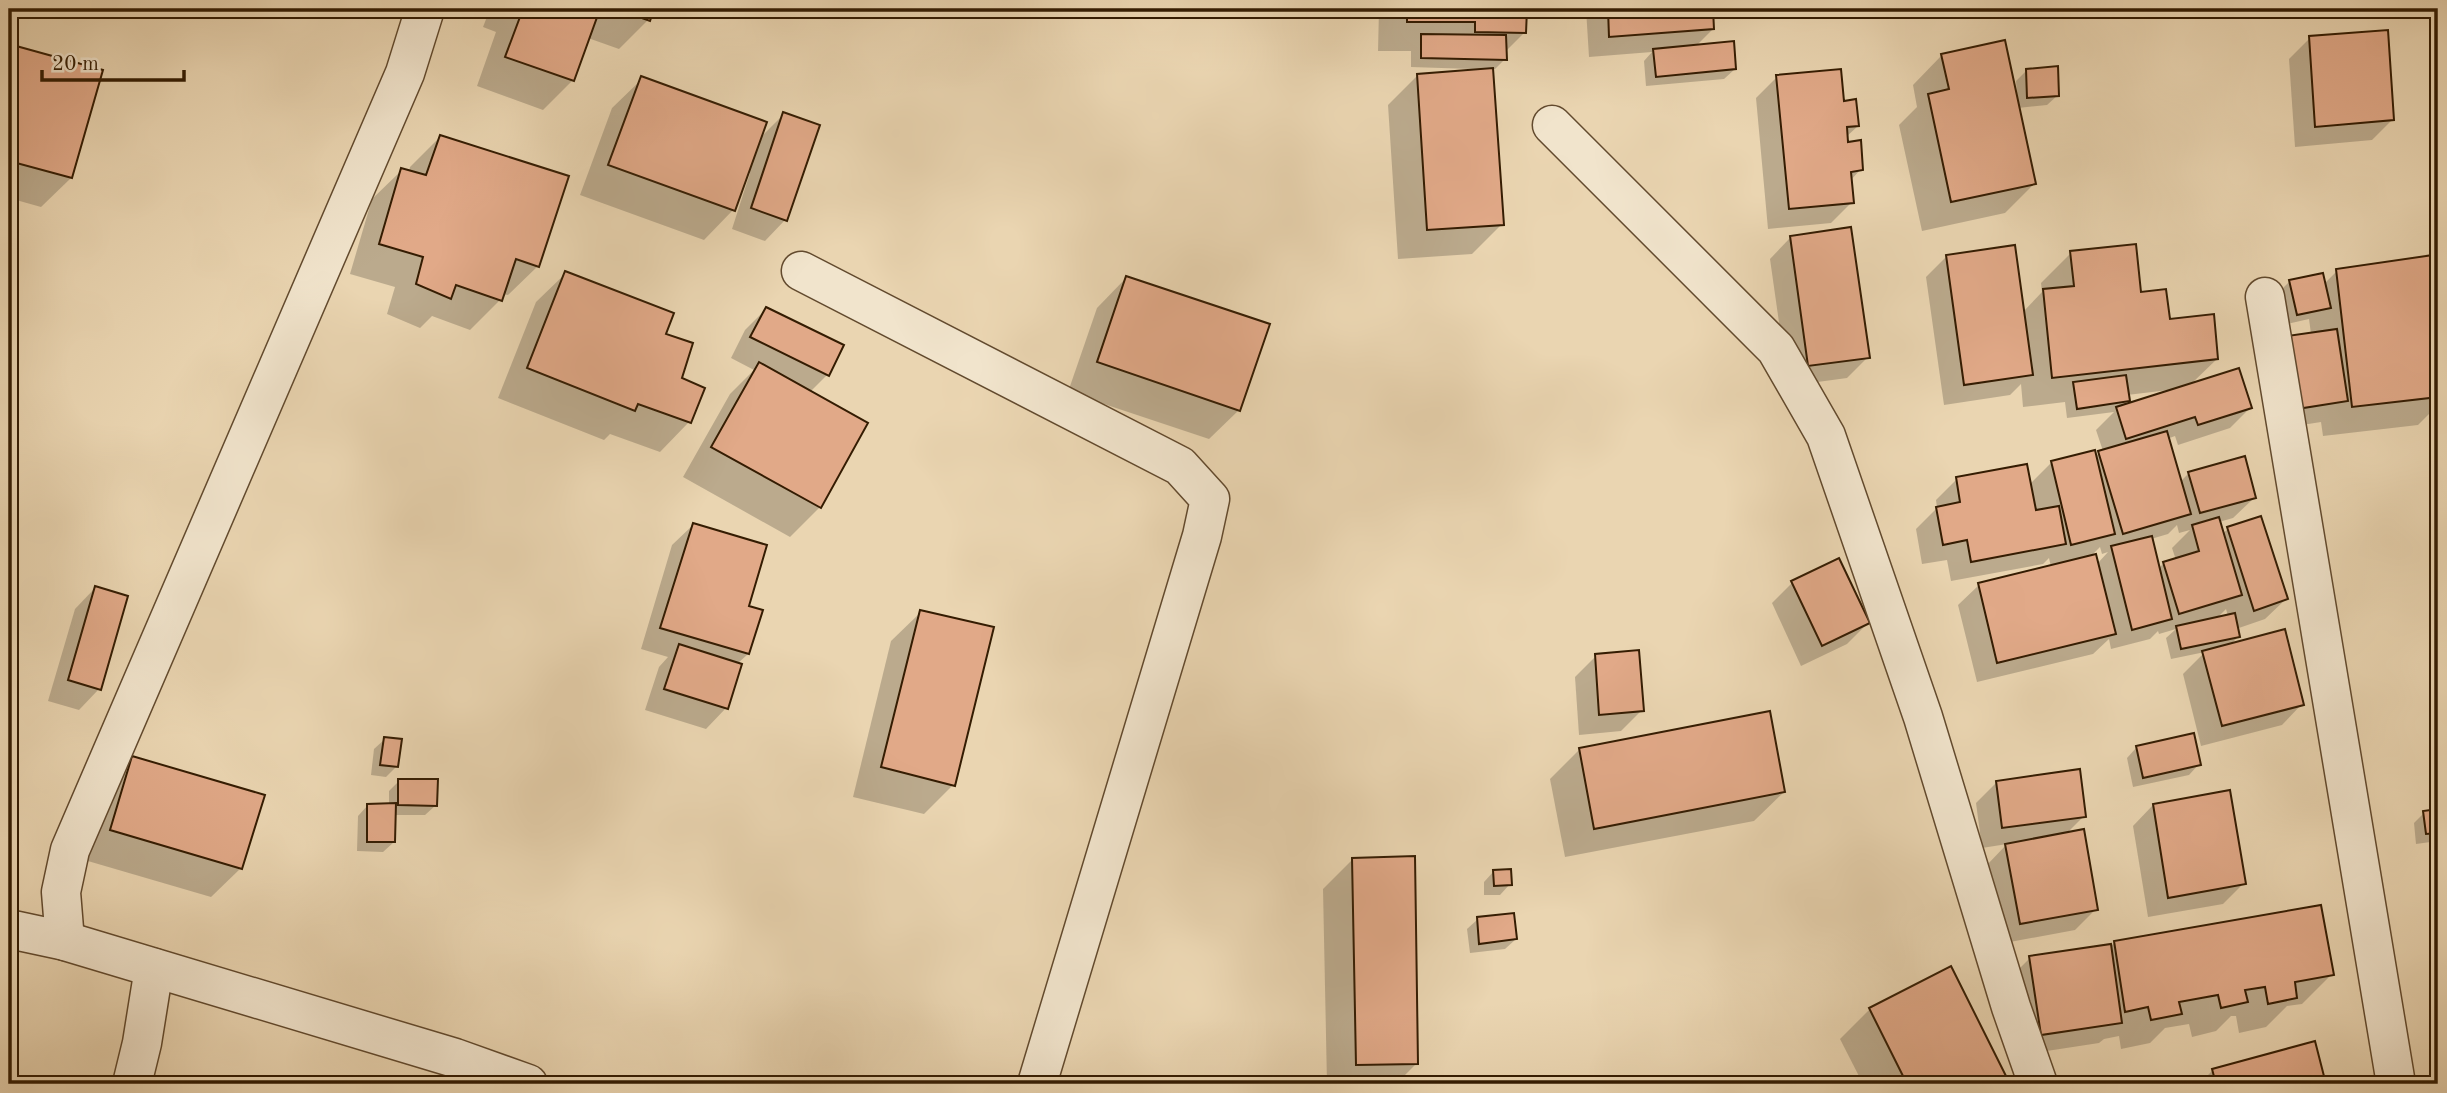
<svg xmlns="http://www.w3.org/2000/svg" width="2447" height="1093" viewBox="0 0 2447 1093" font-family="'Old Standard TT',serif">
<rect width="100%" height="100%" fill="#ead5b1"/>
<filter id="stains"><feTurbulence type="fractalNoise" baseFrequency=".00286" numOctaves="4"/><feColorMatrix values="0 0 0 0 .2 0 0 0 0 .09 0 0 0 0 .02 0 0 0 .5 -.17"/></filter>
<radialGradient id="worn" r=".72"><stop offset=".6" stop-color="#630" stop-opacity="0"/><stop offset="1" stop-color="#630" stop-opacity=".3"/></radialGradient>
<g fill="#0003" fill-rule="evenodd">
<path d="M490,9H653L648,20L619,49L588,38L573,80L543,110L477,86L496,32L483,27Z"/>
<path d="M1379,9H1525V32L1505,52V59L1495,69H1491L1502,224L1472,254L1398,259L1388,105L1417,76L1471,71V69L1411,67V51H1378Z"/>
<path d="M1586,9H1711L1713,29L1695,47L1735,69L1724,79L1646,86L1644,61L1652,52L1589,57Z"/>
<path d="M2310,38L2393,119L2372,140L2295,147L2289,59Z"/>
<path d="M9,46L100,71L71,178L41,207L9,198Z"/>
<path d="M1942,55L2015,94H2017L2016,81L2027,70L2058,95L2047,105L2018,108L2034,184L2005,213L1922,231L1899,125L1917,107L1913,85Z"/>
<path d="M1777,77L1842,103L1858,126L1846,137L1847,144L1861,169L1850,181L1852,202L1831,223L1768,229L1756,98Z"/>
<path d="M642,79L759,139L784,114L785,220L765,241L732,229L750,173L747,172L733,210L704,240L580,195L612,108Z"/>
<path d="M440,137L538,266L508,295L502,294L500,300L470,330L432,316L420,328L387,314L395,287L350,274L372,199L402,170L409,172L410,167Z"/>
<path d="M1790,238L1868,357L1847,378L1788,386L1770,259Z"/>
<path d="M2071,253L2140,294L2168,321L2217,359L2190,385L2250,408L2230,428L2178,445L2175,436L2167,439L2180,482L2189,473L2254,498L2233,518L2219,522L2222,534L2228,529L2286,599L2265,619L2236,629L2238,637L2229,646L2302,704L2282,725L2201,746L2183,674L2205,652L2171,659L2166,638L2176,629L2159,634L2158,631L2150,639L2111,649L2109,639L2093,654L1977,682L1958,605L1979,585L2051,567L2049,558L2043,564L1951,581L1947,560L1922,564L1916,529L1937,508L1936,500L1957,479L2029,485L2052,462L2095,456L2103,451L2096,430L2114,412L2067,418L2065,402L2023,407L2021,384L2010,395L1944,405L1926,277L1946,257L2023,312L2042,292L2041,283ZM2169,390L2122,407L2128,401L2127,395ZM2177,525L2179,533L2190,530L2172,548L2176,560L2164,563L2158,569L2151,539L2168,534ZM2100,547L2102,554L2108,552L2097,564L2089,558ZM2226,609L2228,616L2216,619Z"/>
<path d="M2432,257L2438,312V405L2418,425L2323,436L2321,422L2277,429L2311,334L2309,319L2287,324L2279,292L2289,282L2324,284L2337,271Z"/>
<path d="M566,273L664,335L689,422L660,452L610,434L604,440L498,398L536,302Z"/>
<path d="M1126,278L1239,410L1209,439L1068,392L1097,308Z"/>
<path d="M766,309L828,374L810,392L820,507L790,537L683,477L730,394L754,370L731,358L745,330Z"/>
<path d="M693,525L747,607L748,654L737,664L726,708L706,729L645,710L659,667L668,657L641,649L672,545Z"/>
<path d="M1792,583L1868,623L1847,644L1801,666L1772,603Z"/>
<path d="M95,588L99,689L79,710L48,701L75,609Z"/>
<path d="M921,612L953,785L924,814L853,797L891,641Z"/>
<path d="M1596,656L1642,710L1621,731L1579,735L1575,677Z"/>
<path d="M385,739L396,767L386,777L371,775L374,749Z"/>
<path d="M2137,747L2199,764L2189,775L2133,787L2127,758Z"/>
<path d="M1580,749L1784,792L1754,821L1565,857L1550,779Z"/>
<path d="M133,758L241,868L211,897L81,859L103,788Z"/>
<path d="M399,781L436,805L425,815H394V842L383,852L357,851L358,816L368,805H389V791Z"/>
<path d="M1997,782L2084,816L2066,834L2096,909L2075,930L1999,944L1986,866L2007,844L1982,848L1976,803Z"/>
<path d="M2153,805L2244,883L2223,904L2148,917L2133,826Z"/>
<path d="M2438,811V841L2416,844L2414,823L2424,813Z"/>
<path d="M1353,859L1417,1063L1396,1084H1327L1323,889Z"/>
<path d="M1494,871L1510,884L1500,895H1484V882Z"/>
<path d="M1478,919L1516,939L1505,949L1470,953L1467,929Z"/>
<path d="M2114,943L2332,974L2302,1004L2287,1006L2266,1027L2239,1033L2236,1016H2231L2216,1031L2192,1037L2189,1024L2165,1028L2150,1043L2121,1049L2119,1036L2104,1039L2099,1043L2020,1055L2009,979L2030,958L2109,948Z"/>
<path d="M1950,968L2008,1084H1863L1840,1039L1870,1009Z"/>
<path d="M2314,1043L2325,1084H2199L2213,1070Z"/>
</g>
<g fill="#e1a988" stroke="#341c02" stroke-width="2">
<path d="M523,9H600L574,81L505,57Z"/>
<path d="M617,9H654L650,21Z"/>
<path d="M1407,9H1527L1526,33L1475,32V22H1407Z"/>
<path d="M1608,9H1713L1714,29L1609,37Z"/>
<path d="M2388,30L2394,120L2315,127L2309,36Z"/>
<path d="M1421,34L1506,35L1507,60L1421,58Z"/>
<path d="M2005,40L2036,184L1951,202L1928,94L1949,89L1941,54Z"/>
<path d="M1734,41L1736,69L1656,77L1653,49Z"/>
<path d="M9,44L103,70L72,178L9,161Z"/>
<path d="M2058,66L2059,96L2027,98L2026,69Z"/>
<path d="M1493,68L1504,225L1427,230L1417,74Z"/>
<path d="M1841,69L1844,101L1856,99L1859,126L1847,127L1848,142L1861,140L1863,170L1851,172L1854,203L1789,209L1776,75Z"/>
<path d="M641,76L767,122L735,211L608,165Z"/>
<path d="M783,112L820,125L787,221L751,208Z"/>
<path d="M440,135L569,176L539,267L516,259L502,301L456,285L451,299L416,284L423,257L379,244L401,168L426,175Z"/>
<path d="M1851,227L1870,358L1808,366L1790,236Z"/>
<path d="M2136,244L2141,292L2166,289L2170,319L2214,314L2218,359L2052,378L2043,289L2074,286L2070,251Z"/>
<path d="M2015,245L2033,375L1964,385L1946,255Z"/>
<path d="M2433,255L2438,297V397L2352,407L2336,269Z"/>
<path d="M565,271L674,313L666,334L693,343L682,378L705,388L691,423L638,404L635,411L527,368Z"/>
<path d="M2323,273L2331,308L2297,315L2289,280Z"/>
<path d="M1126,276L1270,324L1240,411L1097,362Z"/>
<path d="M766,307L844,345L829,376L750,337Z"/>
<path d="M2337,329L2348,401L2297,409L2287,336Z"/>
<path d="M759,362L868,423L821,508L711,447Z"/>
<path d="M2239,368L2252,408L2198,425L2195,417L2126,439L2116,407Z"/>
<path d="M2126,375L2130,401L2077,409L2073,382Z"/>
<path d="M2167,431L2191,514L2123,534L2098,451Z"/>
<path d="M2095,450L2115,534L2071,545L2051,461Z"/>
<path d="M2245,456L2256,498L2200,513L2188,472Z"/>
<path d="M2027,464L2036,510L2059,506L2066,544L1971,562L1967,540L1943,545L1936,507L1960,502L1956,477Z"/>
<path d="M2261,516L2288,599L2254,611L2227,527Z"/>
<path d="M2219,517L2242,595L2179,614L2163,562L2199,551L2192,525Z"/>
<path d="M693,523L767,545L749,606L763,610L749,654L660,628Z"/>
<path d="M2152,536L2172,619L2132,630L2111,546Z"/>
<path d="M2096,554L2116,634L1997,663L1978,583Z"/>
<path d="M1839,558L1870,623L1822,646L1791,581Z"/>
<path d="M95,586L128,596L101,690L68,680Z"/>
<path d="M920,610L994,627L955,786L881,767Z"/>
<path d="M2235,613L2240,637L2181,649L2176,626Z"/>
<path d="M2285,629L2304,705L2222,726L2202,651Z"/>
<path d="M679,644L742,664L728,709L664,689Z"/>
<path d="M1639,650L1644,711L1599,715L1595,654Z"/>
<path d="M1770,711L1785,792L1594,829L1579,748Z"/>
<path d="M2194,733L2201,765L2143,778L2136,746Z"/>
<path d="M384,737L402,739L398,767L380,765Z"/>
<path d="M132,756L265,795L242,869L110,830Z"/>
<path d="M2080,769L2086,817L2002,828L1996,781Z"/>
<path d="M398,779H438L437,806L398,805Z"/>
<path d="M2230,790L2246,884L2168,898L2153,804Z"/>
<path d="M396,803L395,842H367V804Z"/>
<path d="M2438,809V833L2426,834L2423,811Z"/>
<path d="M2084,829L2098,910L2020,924L2005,844Z"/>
<path d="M1415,856L1418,1064L1356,1065L1352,858Z"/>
<path d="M1511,869L1512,885L1494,886L1493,870Z"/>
<path d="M2321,905L2334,975L2295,982L2297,998L2268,1004L2265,987L2245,990L2248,1002L2221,1008L2218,995L2179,1002L2182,1014L2151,1020L2148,1007L2125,1012L2114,941Z"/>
<path d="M1514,913L1517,939L1479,944L1477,917Z"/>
<path d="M2111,944L2122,1023L2041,1035L2029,956Z"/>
<path d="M1951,966L2010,1084H1963L1961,1080L1953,1084H1907L1869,1008Z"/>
<path d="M2315,1041L2326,1084H2216L2212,1069Z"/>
</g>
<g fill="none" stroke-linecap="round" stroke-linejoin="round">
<defs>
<g id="minor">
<path d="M1552,125L1776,349L1826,436L1923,717L2011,1007L2038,1084"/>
<path d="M801,271L1180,466L1210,499L1202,536L1037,1084"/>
<path d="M2265,297L2396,1084"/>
<path d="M9,929L65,941L455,1058L528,1084"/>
<path d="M65,941L61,892L70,850L405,73L425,9"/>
<path d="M132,1084L142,1043L154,968"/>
</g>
</defs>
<use href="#minor" stroke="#624a2e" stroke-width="41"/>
<use href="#minor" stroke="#f1e4cc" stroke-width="38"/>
</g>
<rect width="2447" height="1093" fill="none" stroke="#ead5b1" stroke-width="35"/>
<rect x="10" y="10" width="2426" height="1072" fill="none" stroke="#341c02" stroke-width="3.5"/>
<rect x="18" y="18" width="2412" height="1058" fill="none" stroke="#341c02" stroke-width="2"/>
<path d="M42 70v10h142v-10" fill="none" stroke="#341c02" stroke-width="3.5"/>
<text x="52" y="70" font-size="21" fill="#341c02" stroke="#f1e4cc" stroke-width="5" paint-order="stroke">20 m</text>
<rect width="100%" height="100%" filter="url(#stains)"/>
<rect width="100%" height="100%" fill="url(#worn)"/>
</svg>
